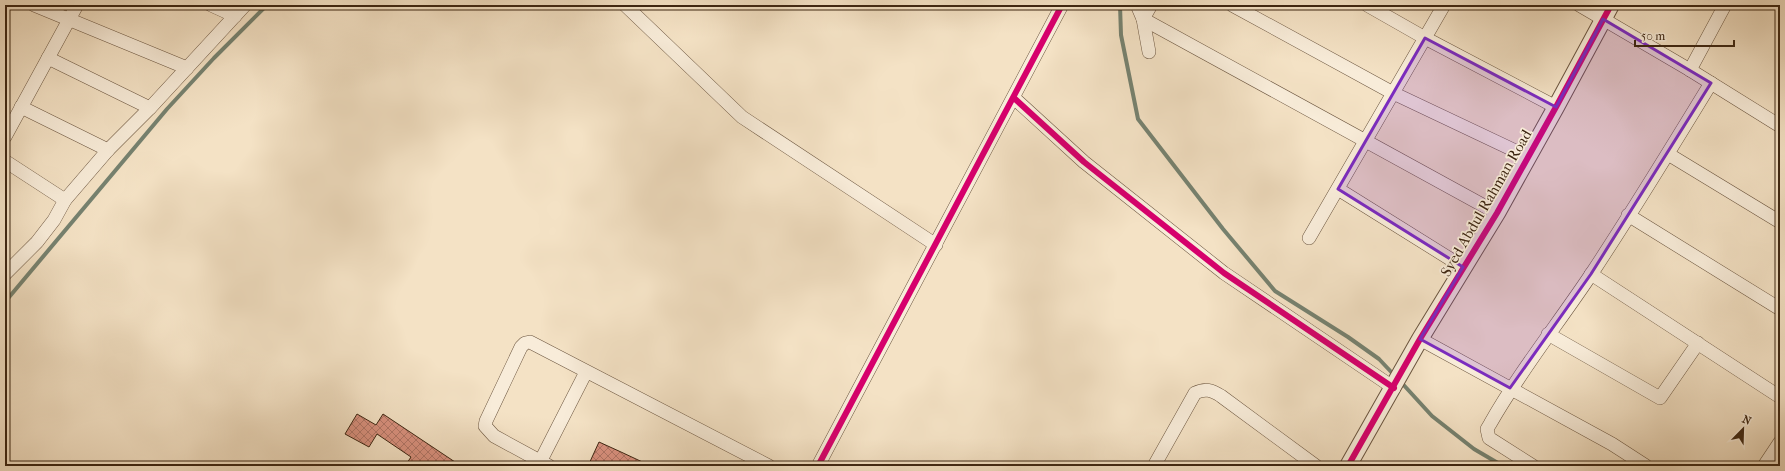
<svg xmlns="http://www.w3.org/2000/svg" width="1785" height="471" viewBox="0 0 1785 471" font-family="'IM FELL French Canon',serif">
<defs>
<pattern id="building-cross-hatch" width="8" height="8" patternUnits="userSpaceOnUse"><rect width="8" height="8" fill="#d9917f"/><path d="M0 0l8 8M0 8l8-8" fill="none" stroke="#b17667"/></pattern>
</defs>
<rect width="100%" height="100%" fill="#f4e2c5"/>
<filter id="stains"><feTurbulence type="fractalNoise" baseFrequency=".005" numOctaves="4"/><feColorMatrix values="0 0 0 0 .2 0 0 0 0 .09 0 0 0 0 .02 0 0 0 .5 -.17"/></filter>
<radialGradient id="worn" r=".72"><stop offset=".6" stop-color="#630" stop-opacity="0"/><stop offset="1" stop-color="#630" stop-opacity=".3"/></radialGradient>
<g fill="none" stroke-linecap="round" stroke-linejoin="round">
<g stroke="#768270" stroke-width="4">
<path d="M1120,5L1121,35L1138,119L1223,229L1275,291L1348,337L1379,359L1395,376"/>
<path d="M5,302L167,109L214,58L267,5"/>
<path d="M1400,381L1432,416L1474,449L1503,466"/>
</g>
</g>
<g fill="url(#building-cross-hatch)" stroke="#3d2612">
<path d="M357,414L376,425L383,414L461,466H405L411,457L377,434L369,447L345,434Z"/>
<path d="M599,442L621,452L651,466H588Z"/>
</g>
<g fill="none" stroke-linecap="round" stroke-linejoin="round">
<defs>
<g id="minor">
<path d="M34,5L187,68"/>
<path d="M211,5L235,16"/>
<path d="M625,5L742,117L936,245"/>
<path d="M1137,5L1143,19L1149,52"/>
<path d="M1151,5L1143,19L1497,213"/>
<path d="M1232,5L1393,93L1528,157"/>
<path d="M1367,5L1425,38L1556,107"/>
<path d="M1579,5L1690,70L1780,126"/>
<path d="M48,58L150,108"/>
<path d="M1690,70L1725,5"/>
<path d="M1014,98L1084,162L1224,273L1394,388"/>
<path d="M21,107L108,150"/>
<path d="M5,137L77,5"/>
<path d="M1668,154L1780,222"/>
<path d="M5,161L65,200"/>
<path d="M1338,189L1463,267"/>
<path d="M1628,215L1780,309"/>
<path d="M1309,238L1444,5"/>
<path d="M5,274L37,242L54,220L65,200L108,150L150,108L245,5"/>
<path d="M1591,274L1780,397"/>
<path d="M1548,334L1660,398L1698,343"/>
<path d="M1420,339L1612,444L1646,466"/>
<path d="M538,466L586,372"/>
<path d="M549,466L494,436L485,426L486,421L521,347L525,343L530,342L769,466"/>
<path d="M818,466L1062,5"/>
<path d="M1154,466L1195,393C1205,388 1212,390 1221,396L1316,466"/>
<path d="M1533,466L1489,438L1487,429L1490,424C1520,371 1558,324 1592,273C1633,211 1672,147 1711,83"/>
<path d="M1764,466L1780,442"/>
</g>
<path id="tertiary" d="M1348,466L1420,339L1497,213L1556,107L1611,5"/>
</defs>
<use href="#minor" stroke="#6b553f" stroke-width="14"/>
<use href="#tertiary" stroke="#6b553f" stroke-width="18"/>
<use href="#minor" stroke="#f8ecd9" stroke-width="13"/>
<use href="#tertiary" stroke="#f8ecd9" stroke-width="16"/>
<defs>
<g id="cycleway">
<path d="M1014,98L1084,162L1224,273L1394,388"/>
<path d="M818,466L1062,5"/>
<path d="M1348,466L1420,339L1497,213L1556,107L1611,5"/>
</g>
</defs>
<use href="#cycleway" stroke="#f8ecd9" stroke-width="8"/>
<use href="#cycleway" stroke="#d6006c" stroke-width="6"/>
</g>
<path fill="#7b2cbf" fill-opacity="0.2" stroke="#7b2cbf" stroke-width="3" stroke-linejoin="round" d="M1603,19L1711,83L1591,274L1510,388L1420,339L1463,267L1338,189L1425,38L1556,107Z"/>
<g text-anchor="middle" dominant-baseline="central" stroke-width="3.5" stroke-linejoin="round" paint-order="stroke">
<g font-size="15" fill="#3d2612" stroke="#f8ecd9">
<text transform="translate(1486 203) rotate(-60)">Syed Abdul Rahman Road</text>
</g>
</g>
<rect width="1785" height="471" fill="none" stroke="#f4e2c5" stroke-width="20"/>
<rect x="6" y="6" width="1773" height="459" fill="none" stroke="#3d2612" stroke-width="2"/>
<rect x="10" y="10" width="1765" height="451" fill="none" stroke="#3d2612"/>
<g transform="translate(1743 429) rotate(23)" stroke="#f8ecd9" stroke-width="3" paint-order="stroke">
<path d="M0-3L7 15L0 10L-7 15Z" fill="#3d2612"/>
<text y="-6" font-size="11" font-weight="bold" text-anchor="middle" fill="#3d2612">N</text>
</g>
<path d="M1635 40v6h99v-6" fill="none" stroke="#3d2612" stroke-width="2"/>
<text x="1641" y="40" font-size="12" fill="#3d2612" stroke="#f8ecd9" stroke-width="3" paint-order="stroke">50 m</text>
<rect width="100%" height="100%" filter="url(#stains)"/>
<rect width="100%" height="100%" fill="url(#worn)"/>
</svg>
